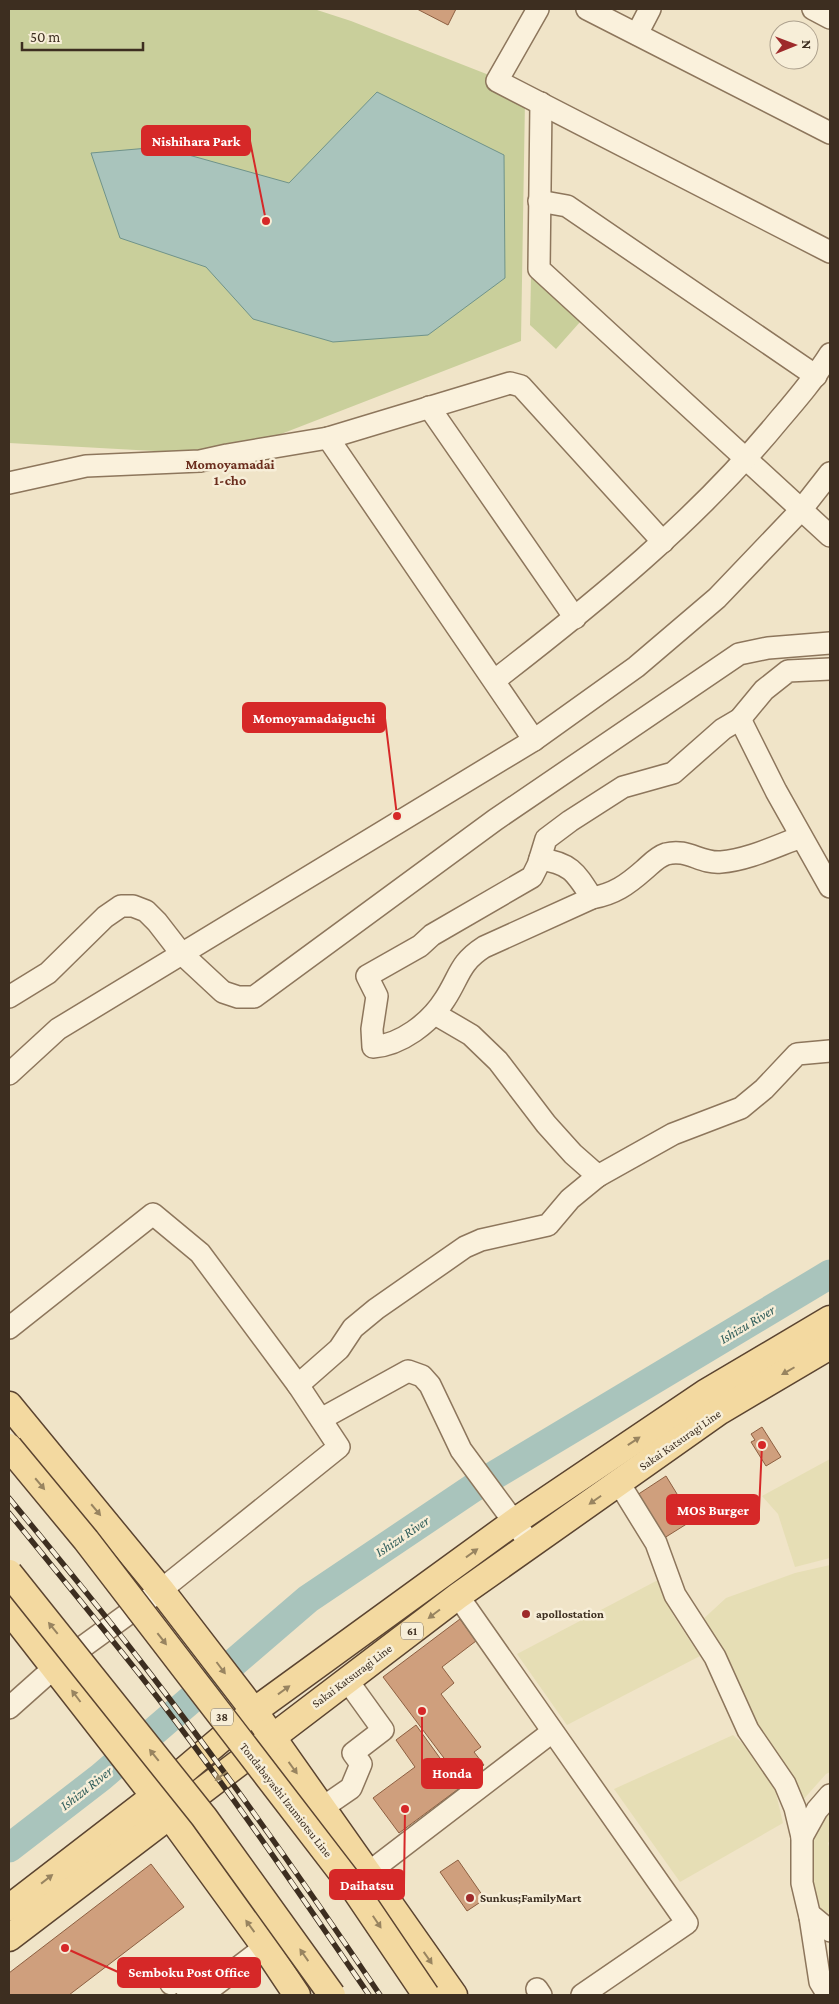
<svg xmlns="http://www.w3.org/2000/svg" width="839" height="2004" viewBox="0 0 839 2004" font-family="'Crimson Pro',serif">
<rect width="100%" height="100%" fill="#f0e4c8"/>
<g fill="#e6deb5">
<path d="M830,1459V1558L795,1567L778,1514L762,1496Z"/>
<path d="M830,1565V1772L826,1774L802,1801L751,1719L700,1622L726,1598L795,1573Z"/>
<path d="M658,1580L673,1615L700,1656L567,1725L517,1654Z"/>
<path d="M733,1735L758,1757L775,1789L783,1823L680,1882L614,1789Z"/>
<path d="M830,1807V1841L828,1843L830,1850V1914L821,1909L812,1886L811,1836Z"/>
</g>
<g fill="#c9cf9b">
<path d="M9,9H314L351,21L489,75L486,83L525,100L521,341L227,455L9,443Z"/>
<path d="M531,277L580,322L556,349L530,325Z"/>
</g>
<path fill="#a9c4bc" stroke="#6f938a" d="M377,92L504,155L505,278L428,335L333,342L253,319L206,267L120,238L91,153L160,147L289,183Z"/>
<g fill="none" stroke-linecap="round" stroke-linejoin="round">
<path stroke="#a9c4bc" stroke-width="29" d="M9,1848L101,1777L308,1599L473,1488L830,1274"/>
</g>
<g fill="#cf9f7d" stroke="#8d5f41">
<path d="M417,9H456L448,25Z"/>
<path d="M762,1427L781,1457L766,1466L751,1442L755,1440L751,1434Z"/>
<path d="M666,1476L693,1520L661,1540L634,1497Z"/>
<path d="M460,1619L476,1641L442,1667L454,1683L441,1694L481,1747L474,1752L484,1765L462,1782L383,1677Z"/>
<path d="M416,1725L461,1787L399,1833L373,1798L415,1767L396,1740Z"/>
<path d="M458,1860L485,1899L467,1911L440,1872Z"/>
<path d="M151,1864L184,1907L69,1995H9V1973Z"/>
</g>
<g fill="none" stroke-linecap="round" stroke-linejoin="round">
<defs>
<g id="minor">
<path d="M538,9L497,81L830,252"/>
<path d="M587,9L830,133"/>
<path d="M813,9L830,18"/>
<path d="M637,34L650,9"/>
<path d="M541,103L539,269L830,536"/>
<path d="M539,201L567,206L816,376"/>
<path d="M429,407L575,618"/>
<path d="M328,438L534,740"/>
<path d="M9,483L86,466L200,461L227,455L328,438L510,383L521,386L663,542"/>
<path d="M495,680C596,602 697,520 779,420C797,399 815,378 830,354"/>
<path d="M740,719L776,791L830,887"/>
<path d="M801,837C776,846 748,860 721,862C700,864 688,848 666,854C657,857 651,864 644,870C627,885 614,894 592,898L484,947C459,963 460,976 445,999C430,1023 401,1045 373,1047L372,1029L377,996L367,976L420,946L432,935L532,877L538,865L546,839L570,821L623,787L673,773L723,729L740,719L764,690L788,671L830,669"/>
<path d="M540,859C571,863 576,873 592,898"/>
<path d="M9,997L48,973L105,917L121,906H133L146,911L157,922L181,953L223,992L238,997H254L495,820L739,654L768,648L830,643"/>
<path d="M435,1014L471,1035L498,1061L546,1124L573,1154L598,1176"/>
<path d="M9,1074L58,1029L534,740L636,667L717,598L801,510L830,473"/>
<path d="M9,1328L153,1214L200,1253L298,1385L339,1447L161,1590L55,1667L9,1708"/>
<path d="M298,1385L339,1349L353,1328L376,1309L465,1247L481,1240L548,1225L570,1199L598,1176L673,1134L741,1108L764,1089L797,1054L830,1051"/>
<path d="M321,1419L408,1371L422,1376L430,1385L461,1450L523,1534"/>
<path d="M619,1483L656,1543L675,1595L715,1657L748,1730L785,1784L795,1808L802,1837V1883L810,1917L820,1982L828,1995"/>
<path d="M458,1596L687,1923L582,1995"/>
<path d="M322,1808L351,1788L361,1764L353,1753L383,1730L347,1680"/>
<path d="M802,1837L817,1810L830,1795"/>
<path d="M368,1873L552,1732"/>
<path d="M810,1917H813L830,1931"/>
<path d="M171,1984L178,1978L192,1995"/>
<path d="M537,1989L541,1995"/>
<path d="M202,1995L265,1947"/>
</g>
<g id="major">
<path d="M9,1405L161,1590L254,1711L454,1995"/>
<path d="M9,1610L169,1815L265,1947L297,1995"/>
<path d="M9,1908L153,1797L254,1711L514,1522L705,1393L830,1319"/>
<path d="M9,1938L458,1596L720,1411L830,1346"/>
</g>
</defs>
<use href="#minor" stroke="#8d765c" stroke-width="24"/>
<use href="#major" stroke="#5b4430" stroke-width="29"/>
<use href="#minor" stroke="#faf1dc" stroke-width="21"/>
<use href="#major" stroke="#f3d9a0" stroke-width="26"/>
<defs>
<g id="rail">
<path d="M9,1498C56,1555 104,1613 149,1672C230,1777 306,1885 380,1995"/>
<path d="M9,1513C53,1567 97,1621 140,1675C221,1778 295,1887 369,1995"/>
</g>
</defs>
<use href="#rail" stroke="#3d2e20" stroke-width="5.5"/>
<use href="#rail" stroke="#f7eed8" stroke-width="4" stroke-dasharray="11" stroke-linecap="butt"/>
<defs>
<g id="major-bridge">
<path d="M9,1447L86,1540L355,1890L426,1995"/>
<path d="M9,1573L204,1817L332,1995"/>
</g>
</defs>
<use href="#major-bridge" stroke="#5b4430" stroke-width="29" stroke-linecap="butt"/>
<use href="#major-bridge" stroke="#f3d9a0" stroke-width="26"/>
</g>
<defs><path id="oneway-solid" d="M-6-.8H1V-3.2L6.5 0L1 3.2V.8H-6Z" transform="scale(1.25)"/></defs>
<g fill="#988460">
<use href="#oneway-solid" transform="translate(788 1371) rotate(150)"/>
<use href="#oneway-solid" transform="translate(634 1441) rotate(-34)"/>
<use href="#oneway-solid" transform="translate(40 1484) rotate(50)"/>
<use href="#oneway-solid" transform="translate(595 1500) rotate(145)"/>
<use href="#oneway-solid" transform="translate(96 1510) rotate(50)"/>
<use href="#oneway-solid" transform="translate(472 1553) rotate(-36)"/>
<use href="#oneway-solid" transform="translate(434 1614) rotate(143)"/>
<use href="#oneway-solid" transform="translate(53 1628) rotate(-129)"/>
<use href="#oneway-solid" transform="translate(162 1639) rotate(52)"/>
<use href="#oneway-solid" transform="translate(221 1668) rotate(53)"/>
<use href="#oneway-solid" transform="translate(284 1690) rotate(-36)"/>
<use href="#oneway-solid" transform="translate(76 1696) rotate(-127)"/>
<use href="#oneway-solid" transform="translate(154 1755) rotate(-129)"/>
<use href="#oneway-solid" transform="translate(293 1768) rotate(54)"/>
<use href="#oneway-solid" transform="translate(221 1776) rotate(143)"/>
<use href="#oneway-solid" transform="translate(47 1879) rotate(-38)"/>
<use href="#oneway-solid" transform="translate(377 1922) rotate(56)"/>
<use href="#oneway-solid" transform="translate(250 1926) rotate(-126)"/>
<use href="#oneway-solid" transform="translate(304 1955) rotate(-125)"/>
<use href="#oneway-solid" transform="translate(428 1958) rotate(55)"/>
</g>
<g fill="#9e2a2b" stroke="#f7eed8" stroke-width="2">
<circle cx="526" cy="1614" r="5"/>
<circle cx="470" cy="1898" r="5"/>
</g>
<g text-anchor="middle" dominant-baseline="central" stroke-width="5" stroke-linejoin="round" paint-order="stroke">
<g fill="#f7eed8" stroke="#756857" stroke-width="1">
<rect x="401" y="1622.5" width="22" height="17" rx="4"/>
<rect x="211" y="1708.5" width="22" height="17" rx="4"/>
</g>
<g font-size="11" font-weight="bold" fill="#3d2e20">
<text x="412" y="1631">61</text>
<text x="222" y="1717">38</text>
</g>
<g font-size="12" fill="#3d2e20" stroke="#f7eed8">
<text transform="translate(680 1440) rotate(-35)">Sakai Katsuragi Line</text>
<text transform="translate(352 1676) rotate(-37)">Sakai Katsuragi Line</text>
<text transform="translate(286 1800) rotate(52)">Tondabayashi Izumiotsu Line</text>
</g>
<g font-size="12" font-weight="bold" fill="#3d2e20" stroke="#f7eed8" text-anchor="start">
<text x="536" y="1614">apollostation</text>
<text x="480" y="1898">Sunkus;FamilyMart</text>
</g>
<g font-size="14" font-weight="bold" fill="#6b2e1e" stroke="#f7eed8">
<text x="230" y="464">Momoyamadai<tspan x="230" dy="16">1-cho</tspan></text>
</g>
<g font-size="14" font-style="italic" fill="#2f5d5a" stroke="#f7eed8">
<text transform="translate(747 1324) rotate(-31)">Ishizu River</text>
<text transform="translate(402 1536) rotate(-34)">Ishizu River</text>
<text transform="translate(86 1788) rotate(-38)">Ishizu River</text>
</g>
</g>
<path fill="none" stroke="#d62828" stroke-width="2" d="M266 221L250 141M397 816L385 718M762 1445L759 1510M422 1711L422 1773M405 1809L404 1885M65 1948L118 1972"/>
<g fill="#d62828" stroke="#f7eed8" stroke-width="2">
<circle cx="266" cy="221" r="5"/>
<circle cx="397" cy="816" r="5"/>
<circle cx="762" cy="1445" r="5"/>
<circle cx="422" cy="1711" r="5"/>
<circle cx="405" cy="1809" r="5"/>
<circle cx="65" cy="1948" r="5"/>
</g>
<g fill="#d62828" stroke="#d62828" stroke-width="2">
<rect x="142" y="126" width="108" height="29" rx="5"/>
<rect x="243" y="703" width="142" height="29" rx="5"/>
<rect x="667" y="1495" width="92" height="29" rx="5"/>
<rect x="422" y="1759" width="60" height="29" rx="5"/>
<rect x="330" y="1870" width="74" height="29" rx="5"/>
<rect x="118" y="1958" width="142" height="29" rx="5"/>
</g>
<g font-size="14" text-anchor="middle" font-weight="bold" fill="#fff">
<text x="196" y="146">Nishihara Park</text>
<text x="314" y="723">Momoyamadaiguchi</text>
<text x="713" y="1515">MOS Burger</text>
<text x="452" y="1778">Honda</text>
<text x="367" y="1890">Daihatsu</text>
<text x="189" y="1977">Semboku Post Office</text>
</g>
<rect width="839" height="2004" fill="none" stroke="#3d2e20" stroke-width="20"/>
<g transform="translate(794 45) rotate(89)"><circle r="24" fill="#f7eed8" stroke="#ada18e"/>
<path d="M0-4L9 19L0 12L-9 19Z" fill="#9e2a2b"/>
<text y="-8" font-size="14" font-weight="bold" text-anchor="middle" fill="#3d2e20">N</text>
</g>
<path d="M22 42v8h121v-8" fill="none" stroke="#3d2e20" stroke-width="2.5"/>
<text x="30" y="42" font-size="15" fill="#3d2e20" stroke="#f7eed8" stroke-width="4" paint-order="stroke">50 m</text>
</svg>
